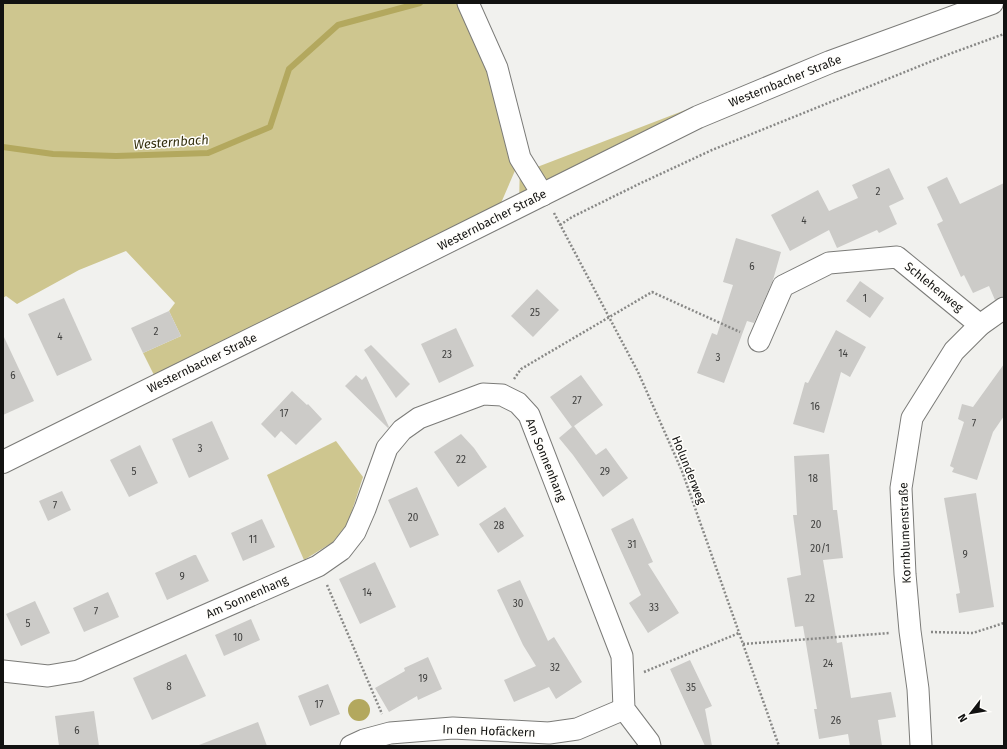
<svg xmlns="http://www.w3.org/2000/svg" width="1007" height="749" viewBox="0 0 1007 749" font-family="'Fira Sans',sans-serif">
<rect width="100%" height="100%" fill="#f1f1ee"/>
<g fill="#cec68f">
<path d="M3,3H468L532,169L841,50L830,62L519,207L520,159L501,203L155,377L143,353L181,336L169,311L175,303L126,251L79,270L17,304L6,296L3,298Z"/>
<path d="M336,441L363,477L348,523L333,542L304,560L267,475Z"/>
</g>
<circle fill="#b3a85e" cx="359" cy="710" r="11"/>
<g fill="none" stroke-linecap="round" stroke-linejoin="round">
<path stroke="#b3a85e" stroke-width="6" d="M3,147L53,154L116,156L208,153L270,127L289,69L338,25L420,3"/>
</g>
<g fill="#cccbc8">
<path d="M889,168L904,199L889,206L897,224L879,233L877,230L837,248L829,230L790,251L771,215L818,190L829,211L858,198L852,185Z"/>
<path d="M947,177L960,204L1004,183V296L995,300L989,286L973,293L964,275L961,277L937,224L943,221L927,187Z"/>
<path d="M736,238L781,252L773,280L754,323L747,321L724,383L697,373L712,333L717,335L733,285L723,282Z"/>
<path d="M860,281L884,298L870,318L846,301Z"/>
<path d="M537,289L559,310L533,337L511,316Z"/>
<path d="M64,298L92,360L57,376L28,314Z"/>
<path d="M169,311L181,336L143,353L131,328Z"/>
<path d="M456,328L474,366L439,383L421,344Z"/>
<path d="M836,330L866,347L850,377L841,372L824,433L793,424L805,382L808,383Z"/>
<path d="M3,335L34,401L3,415Z"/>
<path d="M371,345L410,384L396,398L364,350Z"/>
<path d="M1004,364V416L993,432L977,480L952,472L954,468L950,466L964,422L958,419L962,404L973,407Z"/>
<path d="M356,375L362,380L366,376L389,427L388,428L345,386Z"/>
<path d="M581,375L603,405L574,426L596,455L606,448L628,478L603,497L573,455L559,438L572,427L550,397Z"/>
<path d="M292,391L307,405L308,404L322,419L296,445L281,431L275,438L261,424Z"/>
<path d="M212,421L229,459L189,478L172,439Z"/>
<path d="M461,434L474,448L487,467L458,487L434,452Z"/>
<path d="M140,445L158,483L129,497L110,460Z"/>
<path d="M829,454L833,510H837L843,558L823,560L837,643L842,642L851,698L891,692L896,717L878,720L882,746H850L848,734L819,739L814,709H817L803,626L795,627L787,578L801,575L793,515H797L794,456Z"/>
<path d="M417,487L439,535L410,548L388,500Z"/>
<path d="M62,491L71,510L48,521L39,501Z"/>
<path d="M976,493L994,607L959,613L956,594L960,593L944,498Z"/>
<path d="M505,507L524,536L498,553L479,524Z"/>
<path d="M633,518L653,562L648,564L679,613L648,633L629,603L641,595L611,529Z"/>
<path d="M262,519L275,547L243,561L231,533Z"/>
<path d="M194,555H196L209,581L167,600L155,573Z"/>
<path d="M375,562L396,607L360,624L339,579Z"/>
<path d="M520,580L548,641L554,637L582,682L556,699L549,687L514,702L504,680L536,666L523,645L497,590Z"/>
<path d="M108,592L119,617L84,632L73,608Z"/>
<path d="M35,601L50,633L21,646L6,614Z"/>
<path d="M251,619L260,640L224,656L215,635Z"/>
<path d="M186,654L206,696L152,720L133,678Z"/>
<path d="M428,657L442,689L418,700L417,696L389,712L375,688L405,671L404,668Z"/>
<path d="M690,660L712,706L705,709L712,746H705L670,669Z"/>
<path d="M328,684L340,714L310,726L298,696Z"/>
<path d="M94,711L99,746H59L55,716Z"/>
<path d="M258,722L267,746H200L199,745Z"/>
</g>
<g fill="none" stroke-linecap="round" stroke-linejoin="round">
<defs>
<g id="minor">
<path d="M468,3L497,68L520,158L543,195"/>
<path d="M759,341L783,286L829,263L897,257L980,325"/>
<path d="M3,671L48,676L78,671L318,566L341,550L355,532L365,509L387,448L402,430L419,418L483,394L502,395L518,403L529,415L622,656L624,709L649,742L650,746"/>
<path d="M351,746L364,740L390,733L453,728L549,733L577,729L624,709"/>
<path d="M921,746L918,689L910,631L905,574L901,488L912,418L954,351L980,325L1004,308"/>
</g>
<path id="tertiary" d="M3,462L138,395L353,289L698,117L830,62L992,3"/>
</defs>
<use href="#minor" stroke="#7b7b78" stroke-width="23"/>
<use href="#tertiary" stroke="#7b7b78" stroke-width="24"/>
<g stroke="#888886" stroke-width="2.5" stroke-dasharray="2 2" stroke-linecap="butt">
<path d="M554,213L638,372L682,471L779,746"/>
<path d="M560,225L572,217L641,183L712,150L952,53L1004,34"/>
<path d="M514,379L521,369L652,292L740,332"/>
<path d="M327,585L382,714"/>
<path d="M931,632L973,633L1004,623"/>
<path d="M743,644L890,633"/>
<path d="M644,672L739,633"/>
</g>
<use href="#minor" stroke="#fff" stroke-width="21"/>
<use href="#tertiary" stroke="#fff" stroke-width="22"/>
</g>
<g text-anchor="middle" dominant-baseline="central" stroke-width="3" stroke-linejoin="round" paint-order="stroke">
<g font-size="10" fill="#40403f">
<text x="878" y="192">2</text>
<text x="804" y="221">4</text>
<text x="752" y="267">6</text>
<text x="865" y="299">1</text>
<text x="535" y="313">25</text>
<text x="156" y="332">2</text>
<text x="60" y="337">4</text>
<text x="843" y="354">14</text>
<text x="447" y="355">23</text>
<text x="718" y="358">3</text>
<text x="13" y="376">6</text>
<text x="577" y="401">27</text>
<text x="815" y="407">16</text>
<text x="284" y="414">17</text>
<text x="974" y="424">7</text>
<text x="200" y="449">3</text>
<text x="461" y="460">22</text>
<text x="134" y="472">5</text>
<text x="605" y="472">29</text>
<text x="813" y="479">18</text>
<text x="55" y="506">7</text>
<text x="413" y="518">20</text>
<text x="816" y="525">20</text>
<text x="499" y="526">28</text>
<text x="253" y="540">11</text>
<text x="632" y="545">31</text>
<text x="820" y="549">20/1</text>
<text x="965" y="555">9</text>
<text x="182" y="577">9</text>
<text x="367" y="593">14</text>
<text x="810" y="599">22</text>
<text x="518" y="604">30</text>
<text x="654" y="608">33</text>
<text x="96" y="612">7</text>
<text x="28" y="624">5</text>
<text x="238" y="638">10</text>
<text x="828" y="664">24</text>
<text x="555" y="668">32</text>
<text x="423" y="679">19</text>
<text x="169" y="687">8</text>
<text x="691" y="688">35</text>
<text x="319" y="705">17</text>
<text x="836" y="721">26</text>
<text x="77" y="731">6</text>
</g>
<g font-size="12" fill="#121211" stroke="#fffefb">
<text transform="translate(785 81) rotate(-22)">Westernbacher Straße</text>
<text transform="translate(492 220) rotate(-27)">Westernbacher Straße</text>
<text transform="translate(934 287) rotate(39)">Schlehenweg</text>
<text transform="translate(202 363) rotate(-26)">Westernbacher Straße</text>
<text transform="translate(546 460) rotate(68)">Am Sonnenhang</text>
<text transform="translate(689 470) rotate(68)">Holunderweg</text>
<text transform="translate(905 533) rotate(-92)">Kornblumenstraße</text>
<text transform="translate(247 597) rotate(-24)">Am Sonnenhang</text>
<text transform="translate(489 731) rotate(2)">In den Hofäckern</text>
</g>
<g font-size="13" font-style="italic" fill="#35300f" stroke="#fffefb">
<text transform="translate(171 142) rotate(-4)">Westernbach</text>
</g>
</g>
<rect width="1007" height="749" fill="none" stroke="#121211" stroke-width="8"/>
<g transform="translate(971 713) rotate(239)" stroke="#fffefb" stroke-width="3" paint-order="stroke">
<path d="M0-3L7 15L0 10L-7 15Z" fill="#121211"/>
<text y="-6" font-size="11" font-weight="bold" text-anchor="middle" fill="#121211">N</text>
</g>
</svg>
